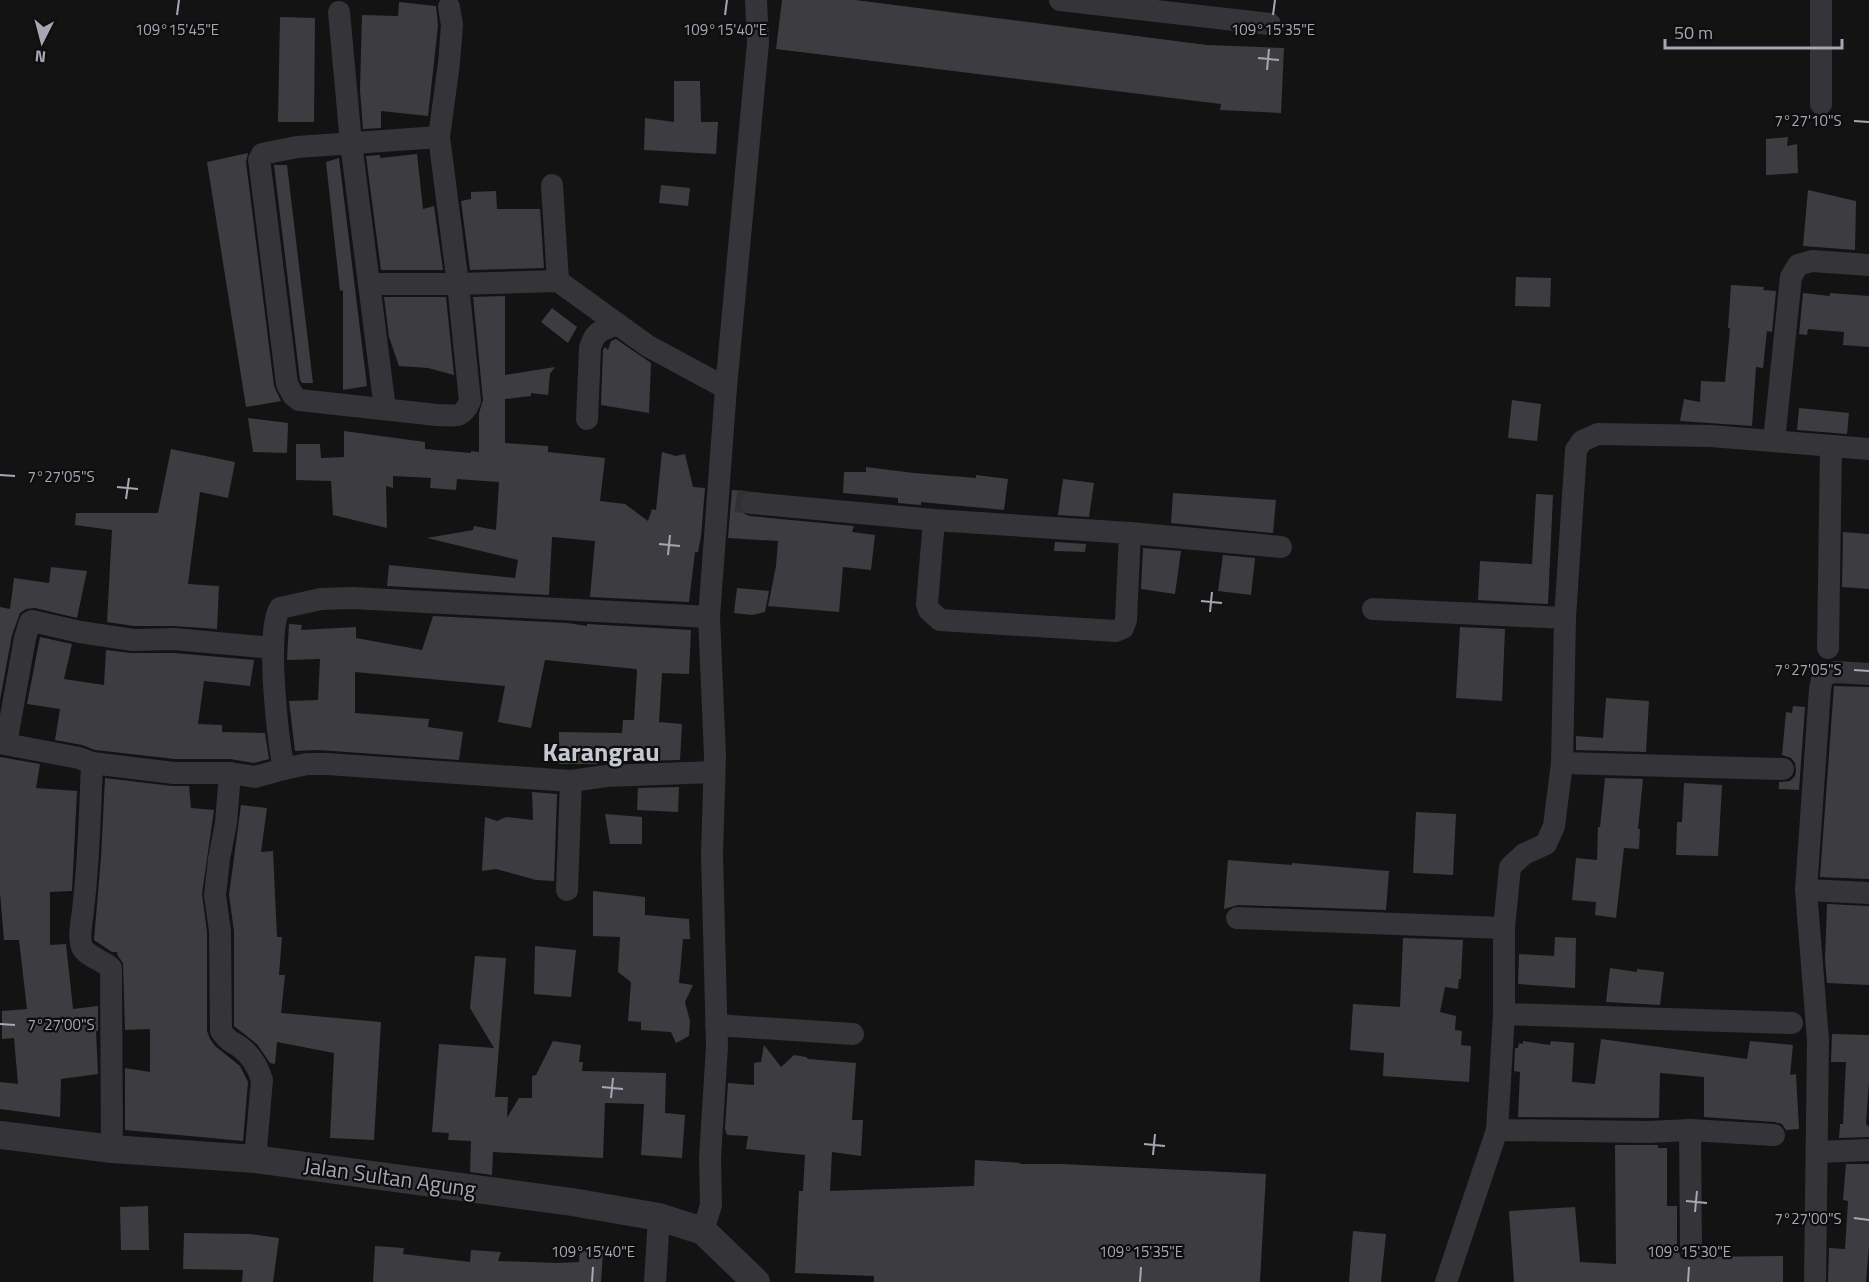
<svg xmlns="http://www.w3.org/2000/svg" width="1869" height="1282" viewBox="0 0 1869 1282" font-family="'Titillium Web',sans-serif">
<rect width="100%" height="100%" fill="#131314"/>
<g fill="#3d3d41">
<path d="M782,0H855L1207,45L1284,48L1281,113L1220,110L1221,104L776,49Z"/>
<path d="M399,2L436,6L438,26L428,116L381,111V128L363,129L360,90L362,15L398,16Z"/>
<path d="M280,17L315,18L314,122H278Z"/>
<path d="M674,81H700L701,122H718L716,154L644,150L645,118L674,122Z"/>
<path d="M1788,137L1787,146L1797,144L1798,173L1766,175V139Z"/>
<path d="M248,153L246,162L274,386L281,401L246,407L207,162Z"/>
<path d="M417,154L423,209L434,206L443,270H381L366,156L380,155V158Z"/>
<path d="M339,158L367,386L343,390V290L340,291L326,162Z"/>
<path d="M274,165H287L313,383H302L300,380Z"/>
<path d="M661,185L690,188L688,206L659,203Z"/>
<path d="M1808,190L1856,201L1855,250L1803,246Z"/>
<path d="M496,191L497,209H540L544,268L470,270L461,201L471,199V192Z"/>
<path d="M1516,277L1551,278L1550,307L1515,306Z"/>
<path d="M1731,285L1764,287L1763,290L1776,291L1772,332L1767,331L1763,368L1756,367L1752,426L1680,421L1684,399L1700,402L1701,381L1725,382L1730,328H1728Z"/>
<path d="M1803,293L1830,296V293L1869,296V347L1843,345L1844,332L1808,329L1807,335L1799,334Z"/>
<path d="M505,296V375L555,367L550,374L548,395L531,393V396L505,399V443L548,446V452L605,458L600,501L625,504L648,521L652,509L656,510L662,452L676,456L685,454L693,487L705,488L701,537L698,552H695L689,602L590,597L595,541L552,537L549,595L387,586L389,565L515,578L518,560L427,538L473,530L474,526L496,530L499,482L457,479L456,490L430,488L431,478L393,476V488L386,486L387,528L333,515L331,481L296,480V444H320L321,458L344,457V431L425,442V449L471,453V451L479,452V413L483,400L473,297Z"/>
<path d="M384,297H446L454,375L428,368L399,366L389,337Z"/>
<path d="M552,308L577,327L568,343L541,322Z"/>
<path d="M616,339L651,363L649,413L601,405L603,350L605,347L608,350L611,341Z"/>
<path d="M1512,400L1541,404L1537,441L1508,438Z"/>
<path d="M1799,408L1849,413L1847,434L1797,430Z"/>
<path d="M248,418L288,423L287,453L253,452Z"/>
<path d="M171,449L235,462L228,498L200,492L188,584L219,586L217,629L174,626H134L107,622L112,530L75,525L76,513H158Z"/>
<path d="M866,467L914,473L976,478V475L1008,479L1004,510L921,502V505L898,503V498L843,493L844,472H866Z"/>
<path d="M1063,479L1094,483L1089,517L1058,515Z"/>
<path d="M732,490L747,491L741,495L739,502L740,509L745,514L750,516L854,526L852,532L875,535L871,570L843,567L839,612L768,606L776,566L778,541L728,538Z"/>
<path d="M1173,493L1276,500L1273,533L1171,523Z"/>
<path d="M1536,494L1553,495L1548,604L1478,600L1480,561L1532,564Z"/>
<path d="M1843,532L1869,534V589L1842,587Z"/>
<path d="M1055,542L1086,544L1085,552L1054,551Z"/>
<path d="M1143,548L1181,551L1175,594L1141,589Z"/>
<path d="M1223,555L1255,558L1251,595L1218,591Z"/>
<path d="M51,567L87,571L77,618L35,608L26,609L20,613L12,635L0,700V607L10,609L14,578L49,583Z"/>
<path d="M737,588L769,591L765,612L752,615L734,613Z"/>
<path d="M433,616L567,623L587,626V624L691,630L689,674L662,673L659,722L682,724L680,760L639,761L640,755L597,752V764H559V732L622,733L623,720H634L637,671L636,669L545,660L531,728L498,722L505,686L355,672V713L429,719L428,727L463,732L459,760L319,750L295,751L289,701L318,700L320,659L287,660L289,624L302,625L301,630L356,627V638L422,650Z"/>
<path d="M1460,627L1505,629L1502,701L1456,698Z"/>
<path d="M40,637L72,644L64,679L104,685L106,650L131,653H174L254,660L250,686L204,681L198,724L222,725V732L265,733L269,759L254,763L230,759H175L95,750L82,745L55,740L60,709L27,704Z"/>
<path d="M1834,686L1869,687V879L1820,877Z"/>
<path d="M1606,698L1649,701L1646,752L1576,750V736L1603,738Z"/>
<path d="M1793,706L1805,707L1799,790L1779,789V782L1790,781L1795,776L1796,770L1795,763L1791,758L1782,755L1786,712L1792,713Z"/>
<path d="M0,757L40,764L36,788L77,791L72,891L50,892V945L66,944L73,1009L98,1006V1031H96L98,1074L61,1079L60,1117L0,1109V1082L18,1084L14,1038L2,1039V1011L27,1009L19,940H4L0,893Z"/>
<path d="M105,778L172,786H189L191,808L214,810L202,894L207,932V1031L210,1039L215,1046L240,1066L248,1082L243,1141L125,1130V1068L150,1072V1029L125,1030L123,963L118,956L117,952H112L94,940L101,857Z"/>
<path d="M1605,778L1643,779L1638,829H1640L1639,849L1624,848L1616,918L1595,915L1596,902L1572,900L1576,858L1597,860L1598,827H1600Z"/>
<path d="M1684,783L1722,785L1718,856L1676,855L1677,822H1682Z"/>
<path d="M679,787L678,812L637,810L638,788Z"/>
<path d="M532,792L557,794L554,881L536,880L496,869L482,871L485,817L497,821L506,817L533,820Z"/>
<path d="M241,805L267,808L261,852L273,851L277,937H282L279,975H285L281,1013L381,1022L374,1140L330,1138L334,1053L277,1042L275,1064L270,1063L257,1044L234,1026V931L229,895Z"/>
<path d="M1416,812L1456,814L1453,875L1413,873Z"/>
<path d="M605,814L642,817V844H610Z"/>
<path d="M1228,860L1292,865V863L1389,871L1386,910L1238,905L1224,909Z"/>
<path d="M593,891L645,897V915L689,919L690,939H683L679,983L693,985L685,1002L690,1021L689,1036L676,1043L671,1032L641,1030V1022L628,1021L631,982L618,972L620,937L593,936Z"/>
<path d="M1827,904L1869,906V985L1827,983L1825,960Z"/>
<path d="M1555,937L1576,938L1575,988L1518,984L1519,954L1554,956Z"/>
<path d="M1403,938L1463,940L1461,979H1459L1458,989L1445,987L1440,1012L1456,1016L1455,1030L1462,1031L1461,1045L1471,1046L1469,1082L1383,1076L1384,1053L1350,1050L1353,1004L1400,1007Z"/>
<path d="M535,946L576,950L571,997L534,994Z"/>
<path d="M475,956L506,958L495,1097H508L507,1118L519,1098H532V1076L536,1075L553,1041L581,1045L579,1062H583L582,1071L666,1073L665,1113L685,1115L682,1158L641,1155L644,1104L605,1103L603,1158L493,1152L492,1175L470,1172L471,1141L448,1140L449,1133L432,1132L439,1044L494,1048L470,1008Z"/>
<path d="M1610,968L1637,972V969L1664,972L1660,1005L1606,1002Z"/>
<path d="M1832,1034L1869,1035V1081L1866,1124L1869,1127V1137L1839,1138L1840,1124H1843L1846,1062H1831Z"/>
<path d="M1601,1039L1747,1059L1750,1041L1793,1045L1790,1075L1796,1074L1799,1129L1786,1130L1782,1124L1775,1122L1704,1117V1077L1660,1073L1659,1118L1518,1117L1520,1072L1514,1071L1515,1048H1518L1519,1043L1523,1044V1041L1550,1045L1551,1041L1574,1043L1572,1082L1595,1084Z"/>
<path d="M764,1045L781,1067L794,1055L806,1057L808,1059L856,1063L852,1120H863L861,1156L832,1152L830,1191L974,1186L975,1160L1020,1163V1164H1062L1266,1174L1260,1282H874V1276L795,1273L799,1191H803L805,1155L746,1149L748,1136L727,1135L725,1129L728,1083L754,1085V1063L761,1062Z"/>
<path d="M1615,1145H1658V1148H1667V1206H1677V1247L1681,1258L1692,1260L1699,1257L1783,1256V1282H1514L1509,1211L1575,1207L1580,1262L1616,1264Z"/>
<path d="M1846,1164H1869V1246L1866,1282H1828L1829,1248L1845,1249L1848,1201L1843,1200Z"/>
<path d="M148,1206L149,1250H121L120,1207Z"/>
<path d="M1353,1231L1386,1234L1381,1282H1349Z"/>
<path d="M184,1233L250,1234L279,1238L273,1282H242L243,1270L183,1269Z"/>
<path d="M375,1246L404,1248L403,1254L470,1262L471,1250L501,1252L498,1261L558,1263L579,1262L580,1250L603,1252L601,1282H373Z"/>
</g>
<g fill="none" stroke-linecap="round" stroke-linejoin="round">
<path stroke="#303134" stroke-width="22" stroke-dasharray="22 11" stroke-linecap="butt" d="M736,501L752,503"/>
<g stroke="#343439" stroke-width="22">
<path d="M1060,0L1270,24"/>
<path d="M339,12L351,143L369,284H458L558,281L648,346L726,388"/>
<path d="M1821,104V0"/>
<path d="M439,137L297,147L262,154L259,160L260,166L287,384L293,395L299,400L437,415C454,415 462,420 470,401L458,284L439,137L449,63L452,25L449,7"/>
<path d="M552,185L558,281"/>
<path d="M369,284L385,409"/>
<path d="M587,419L590,348C595,330 602,330 618,324"/>
<path d="M1774,441L1791,277L1798,265L1812,261L1869,265"/>
<path d="M752,503L934,520L1130,533L1126,620L1123,628L1116,631L940,620L929,610L927,604L934,520"/>
<path d="M1130,533L1281,547"/>
<path d="M1373,609L1565,618"/>
<path d="M1828,648L1831,446"/>
<path d="M0,743L79,758L92,763L174,773H230L255,777L284,769C278,740 265,630 280,608L321,599L352,598L709,617"/>
<path d="M6,744L25,638L30,622L32,621L80,632L133,640L174,639L273,648"/>
<path d="M92,763C90,813 89,862 83,910C82,921 78,937 82,947C87,957 103,960 111,968L112,1149"/>
<path d="M1562,763L1783,769"/>
<path d="M284,769L307,764H327L571,781L606,776L714,772"/>
<path d="M230,773L226,823L219,859L215,895L220,931L221,1031C228,1041 231,1041 240,1047C251,1055 258,1067 262,1080L255,1159"/>
<path d="M567,890L571,781"/>
<path d="M1806,890L1869,893"/>
<path d="M1237,918L1504,928"/>
<path d="M1504,1014L1792,1023"/>
<path d="M716,1025L853,1034"/>
<path d="M1497,1130L1648,1132L1690,1130L1774,1135"/>
<path d="M1690,1130L1691,1247"/>
<path d="M1817,1152L1869,1150"/>
<path d="M703,1231L711,1205L710,1158L717,1046L712,854L715,756L709,617L726,388L758,43L756,0"/>
<path d="M655,1282L659,1217"/>
<path d="M1446,1282L1497,1130L1504,1014V928L1510,867L1524,854L1546,844L1554,826L1562,763L1565,618L1576,450L1582,441L1598,434L1711,436L1869,449"/>
<path d="M1815,1282L1818,1040L1806,890L1820,689L1822,679L1826,674L1836,672L1869,674"/>
</g>
<path stroke="#343439" stroke-width="28" d="M0,1135L112,1149L255,1159L572,1202L659,1217L703,1231L756,1282"/>
</g>
<path fill="none" stroke="#a5a8b4" stroke-width="2" d="M177,15L179,0M725,15L727,0M1273,15L1275,0M1258,58L1279,60M1267,70L1269,49M1854,121L1869,122M0,475L15,476M117,487L138,489M126,499L129,478M659,544L680,546M668,555L670,535M1201,601L1222,603M1210,612L1212,592M1854,670L1869,671M0,1024L15,1025M602,1087L623,1089M611,1098L613,1078M1144,1144L1165,1146M1153,1155L1155,1134M1686,1201L1707,1203M1695,1212L1697,1191M1854,1218L1869,1220M592,1282L593,1267M1140,1282L1141,1267M1688,1282L1689,1267"/>
<g text-anchor="middle" dominant-baseline="central" stroke-width="4.5" stroke-linejoin="round" paint-order="stroke">
<g font-size="22" fill="#a5a8b4" stroke="#0e0e0f">
<text transform="translate(390 1177) rotate(8)">Jalan Sultan Agung</text>
</g>
<g font-size="26" font-weight="bold" fill="#c5c7d0" stroke="#0e0e0f">
<text x="601" y="751">Karangrau</text>
</g>
</g>
<g font-size="15" text-anchor="middle" fill="#a5a8b4" stroke="#0e0e0f" stroke-width="4.5" stroke-linejoin="round" paint-order="stroke">
<text x="177" y="35">109°15'45"E</text>
<text x="725" y="35">109°15'40"E</text>
<text x="1273" y="35">109°15'35"E</text>
<text x="1808" y="126">7°27'10"S</text>
<text x="61" y="482">7°27'05"S</text>
<text x="1808" y="675">7°27'05"S</text>
<text x="61" y="1030">7°27'00"S</text>
<text x="1808" y="1224">7°27'00"S</text>
<text x="593" y="1257">109°15'40"E</text>
<text x="1141" y="1257">109°15'35"E</text>
<text x="1689" y="1257">109°15'30"E</text>
</g>
<g transform="translate(42 42) rotate(186)" stroke="#0e0e0f" stroke-width="4.5" paint-order="stroke">
<path d="M0-4.5L10 22L0 15L-10 22Z" fill="#a5a8b4"/>
<text y="-9" font-size="16" font-weight="bold" text-anchor="middle" fill="#a5a8b4">N</text>
</g>
<path d="M1665 39v9h177v-9" fill="none" stroke="#a5a8b4" stroke-width="3"/>
<text x="1674" y="39" font-size="18" fill="#a5a8b4" stroke="#0e0e0f" stroke-width="4.5" paint-order="stroke">50 m</text>
</svg>
